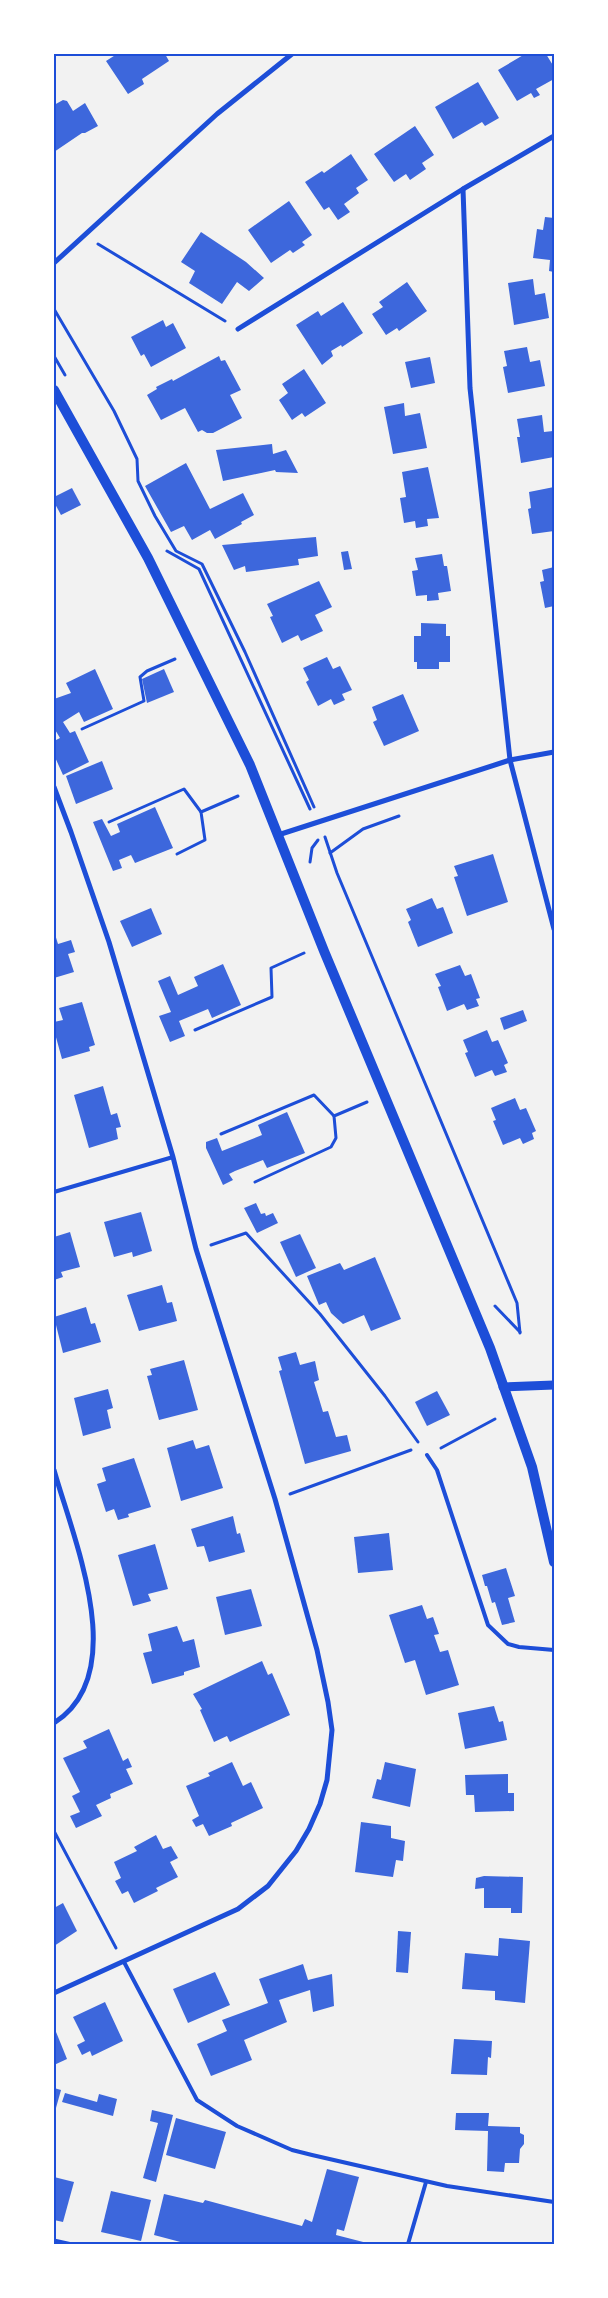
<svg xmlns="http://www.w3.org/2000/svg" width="608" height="2298" viewBox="0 0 608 2298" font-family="Rubik,sans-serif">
<rect width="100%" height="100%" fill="#f2f2f2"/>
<g fill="#3d67dc">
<path d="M117,54H165L169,61L142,79L144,84L128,94L106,61Z"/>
<path d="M525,54H546L554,67V79L536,89L540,95L534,98L531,93L517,101L498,70Z"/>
<path d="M478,82L499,118L485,126L482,122L453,139L435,107Z"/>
<path d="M63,100L67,101L73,111L85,103L98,126L85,133H82L54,152V105Z"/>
<path d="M415,126L434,155L422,163L426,169L410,180L406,174L394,182L374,154Z"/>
<path d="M351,154L368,180L356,188L359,193L344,204L350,212L338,220L329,207L324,210L305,182L322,171L324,173Z"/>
<path d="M289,201L312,235L302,242L305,245L293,253L290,250L271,263L248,230Z"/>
<path d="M545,217L554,218V272L549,271L550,260L533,258L537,229L543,230Z"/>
<path d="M201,232L246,262L264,278L249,291L237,282L222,304L189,283L195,271L181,262Z"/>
<path d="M533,279L535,295L545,293L549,318L514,325L508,283Z"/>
<path d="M407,282L427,311L399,331L397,328L386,335L372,314L383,307L379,302Z"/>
<path d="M343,302L363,333L342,347L341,345L331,351L333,356L322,365L296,325L318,311L321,316Z"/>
<path d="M163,320L166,327L173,323L186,348L151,367L144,354L141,356L131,337Z"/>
<path d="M527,347L530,362L540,360L545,386L508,393L503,367L507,366L504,351Z"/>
<path d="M219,356L221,361L225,360L241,390L230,395L242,418L213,433H207L202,430L198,432L185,408L161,420L147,395L157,389L156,387L172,379L173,381Z"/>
<path d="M430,357L435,383L411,388L405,362Z"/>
<path d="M304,369L326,403L305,417L302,413L292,420L279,400L288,393L282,384Z"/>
<path d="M404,403L405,416L420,413L427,448L393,454L384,407Z"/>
<path d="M542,415L544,432L553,431L554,457L521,463L517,437H520L517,419Z"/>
<path d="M272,444L273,454L286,450L298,473L276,472L275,470L223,481L216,450Z"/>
<path d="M186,463L210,509L243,493L254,515L241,522L242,524L215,539L210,530L192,540L184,526L171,532L145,486Z"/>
<path d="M428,467L439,518L427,519L428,526L416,528L415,521L404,523L400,498L406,497L402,472Z"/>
<path d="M554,487V531L532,534L528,509L531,508L529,492Z"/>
<path d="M72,488L81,505L61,515L54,502V497Z"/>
<path d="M316,537L318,556L298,559L299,565L246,572L245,566L234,570L222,545Z"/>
<path d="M348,551L352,569L344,570L341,552Z"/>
<path d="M442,554L444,566H447L451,591L438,593L439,600L427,601V595L416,596L412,571L418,570L415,558Z"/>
<path d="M554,567V606L545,608L540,582L544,581L542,570Z"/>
<path d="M319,581L332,607L315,615L323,631L301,641L298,635L282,643L270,617L273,616L267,604Z"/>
<path d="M421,623L446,624V636H450V662H439V669H417V662H414V636H421Z"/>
<path d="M327,657L333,669L340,666L352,690L342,694L345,700L334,705L331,699L318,706L306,682L309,680L303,668Z"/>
<path d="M95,669L113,709L84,722L79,712L63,722L70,733L75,731L89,762L63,775L54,755V741L60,738L54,728V699L71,693L66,683Z"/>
<path d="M164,669L174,692L147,703L142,679Z"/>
<path d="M403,694L419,731L384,746L373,722L377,720L372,707Z"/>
<path d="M102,761L113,789L76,804L66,776Z"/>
<path d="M155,807L173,848L135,863L131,855L119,860L122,868L113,871L93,822L102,819L111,836L120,832L117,824Z"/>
<path d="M493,854L508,902L467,916L454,877L458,876L454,866Z"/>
<path d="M432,898L437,909L443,907L453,933L418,947L408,922L411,920L406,909Z"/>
<path d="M151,908L162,934L132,947L120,921Z"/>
<path d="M54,931L58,944L71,940L75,952L68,954L74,972L54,978Z"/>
<path d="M223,964L241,1005L212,1018L208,1009L179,1021L185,1036L170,1042L159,1016L171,1012L158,981L170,976L178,995L198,986L194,977Z"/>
<path d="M460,965L465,976L471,974L480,998L476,999L479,1006L467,1010L464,1004L447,1011L438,987L441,986L435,974Z"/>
<path d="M82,1002L95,1045L89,1047L90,1051L62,1059L54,1030V1022L63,1020L59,1008Z"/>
<path d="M523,1010L527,1021L504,1030L500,1018Z"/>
<path d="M487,1030L492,1042L498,1040L508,1063L504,1065L507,1072L495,1076L492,1070L475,1077L465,1053L468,1052L463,1040Z"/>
<path d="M103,1086L111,1115L117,1113L121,1127L116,1128L118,1139L89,1148L74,1095Z"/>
<path d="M515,1098L520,1110L526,1108L536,1131L532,1133L534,1139L523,1144L520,1138L503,1145L493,1121L496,1120L491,1108Z"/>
<path d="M287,1112L305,1153L267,1168L263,1160L235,1171L229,1174L233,1180L223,1185L206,1148V1142L217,1138L222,1151L262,1135L258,1125Z"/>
<path d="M256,1203L261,1214L265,1213L266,1216L273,1213L278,1223L257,1233L244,1208Z"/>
<path d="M141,1212L152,1251L133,1257L132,1252L114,1257L104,1222Z"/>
<path d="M70,1232L80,1267L61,1272L63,1277L54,1280V1237Z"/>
<path d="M300,1234L316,1268L296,1277L280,1242Z"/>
<path d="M375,1257L401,1319L371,1331L364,1315L343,1324L331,1313L326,1302L319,1305L307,1276L340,1263L344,1270Z"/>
<path d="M162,1285L167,1303L172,1302L177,1321L139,1331L127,1295Z"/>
<path d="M86,1307L91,1324L95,1323L101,1342L63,1353L54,1317Z"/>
<path d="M296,1352L300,1365L315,1361L319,1380L314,1382L323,1412L328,1411L336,1437L347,1435L351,1451L305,1464L279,1371L282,1370L278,1357Z"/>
<path d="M184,1360L198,1410L159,1420L147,1376L152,1375L150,1369Z"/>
<path d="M108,1389L113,1408L107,1410L111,1428L83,1436L74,1398Z"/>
<path d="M437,1391L450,1415L427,1426L415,1402Z"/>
<path d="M193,1440L196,1449L209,1445L223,1488L181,1501L167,1448Z"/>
<path d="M134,1458L151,1507L128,1514L129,1517L118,1520L114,1509L106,1512L97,1484L106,1481L102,1468Z"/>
<path d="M233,1516L237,1534L240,1533L245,1552L209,1562L204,1546L197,1547L191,1529Z"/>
<path d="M389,1533L393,1570L358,1573L354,1537Z"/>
<path d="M155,1544L168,1589L148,1594L151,1601L133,1606L118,1555Z"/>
<path d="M506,1568L515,1596L508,1598L515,1622L502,1625L495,1602L492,1603L487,1586H485L482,1575Z"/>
<path d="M251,1589L262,1626L225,1635L216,1597Z"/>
<path d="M422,1605L427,1619L433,1617L439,1634L434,1635L440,1652L448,1650L459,1685L426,1695L415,1660L405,1663L389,1615Z"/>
<path d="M177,1626L183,1642L194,1639L200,1667L184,1672V1675L152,1684L143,1653L152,1651L148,1634Z"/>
<path d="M262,1661L268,1675L272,1673L290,1715L230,1742L227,1736L214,1742L200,1710L202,1709L193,1694Z"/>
<path d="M494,1706L499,1722L503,1721L507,1740L465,1749L458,1713Z"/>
<path d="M109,1729L123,1761L128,1758L132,1767L126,1769L133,1784L110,1794L111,1798L96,1805L102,1816L76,1828L70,1816L80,1812L72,1796L80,1792L63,1758L87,1748L83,1741Z"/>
<path d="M232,1762L243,1786L251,1782L263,1808L231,1823L232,1826L209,1836L203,1824L196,1827L192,1820L199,1816L186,1786L210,1776L208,1773Z"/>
<path d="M385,1762L416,1769L410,1807L372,1798L377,1779L381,1780Z"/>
<path d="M508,1774V1793H514V1811L475,1812L474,1795H466L465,1775Z"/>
<path d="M361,1822L391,1826V1838L405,1841L403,1861L396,1860L393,1877L355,1872Z"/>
<path d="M156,1835L163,1849L171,1846L178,1858L170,1862L178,1877L156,1888L158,1891L134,1903L128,1891L122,1894L115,1881L121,1878L114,1862L137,1851L134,1847Z"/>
<path d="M484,1876L523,1877L522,1913H511V1908H484V1888L475,1889L476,1878Z"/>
<path d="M63,1903L77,1931L54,1946V1908Z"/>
<path d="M398,1931L411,1932L408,1973L396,1972Z"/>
<path d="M499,1938L530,1941L525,2003L495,2000V1991L462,1989L465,1953L498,1956Z"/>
<path d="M303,1964L308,1980L332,1974L334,2006L313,2012L310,1990L279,2000L287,2022L244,2040L252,2060L211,2076L197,2044L227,2031L222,2020L268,2003L259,1979Z"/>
<path d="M215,1972L230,2005L188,2023L173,1989Z"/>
<path d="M105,2002L123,2041L92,2056L90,2051L82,2055L77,2045L85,2041L73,2017Z"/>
<path d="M54,2027L67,2059L54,2065Z"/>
<path d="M454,2039L492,2041L491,2058L488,2057L487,2075L451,2074Z"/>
<path d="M54,2088L61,2090L54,2115Z"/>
<path d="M65,2093L97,2102L99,2094L117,2099L113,2116L62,2102Z"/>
<path d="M152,2110L173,2115L156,2182L143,2178L158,2123L150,2121Z"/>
<path d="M456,2113H489L488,2126L520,2127V2133L524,2135V2144L520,2149L519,2163H505L504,2172L487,2171L488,2131L455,2130Z"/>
<path d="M176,2118L226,2132L215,2169L166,2155Z"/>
<path d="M327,2169L359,2177L344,2231L337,2229L336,2235L371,2244H188L154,2235L164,2194L203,2203L205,2200L302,2226L305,2219L312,2222Z"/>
<path d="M54,2177L74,2182L63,2222L54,2220Z"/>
<path d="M111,2191L151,2200L141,2241L101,2232Z"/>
</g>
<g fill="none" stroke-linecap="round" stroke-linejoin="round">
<g stroke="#1d4ed8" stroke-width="3">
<path d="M98,244L225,321"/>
<path d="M54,309L114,411L137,459L138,481L155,516L176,551L202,564L245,652L314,807"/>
<path d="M54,356L65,375"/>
<path d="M167,551L199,569L310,809"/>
<path d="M82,729L144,701L140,677L147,671L175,659"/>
<path d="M109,822L184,789L201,812"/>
<path d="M325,837L337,873L517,1303L520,1333"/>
<path d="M330,853L363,829L399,816"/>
<path d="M177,854L205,840L201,812L238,796"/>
<path d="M310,862L312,848L318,840"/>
<path d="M195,1030L272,997L271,968L304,953"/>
<path d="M221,1134L314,1095L334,1116"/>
<path d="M255,1182L331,1147L336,1138L334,1116L367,1102"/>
<path d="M211,1245L246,1233L320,1314L385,1396L418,1442"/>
<path d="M495,1306L520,1332"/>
<path d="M441,1448L495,1419"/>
<path d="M290,1494L411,1450"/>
<path d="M54,1831L116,1948"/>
<path d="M54,2240L72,2244"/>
</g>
<g stroke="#1d4ed8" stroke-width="4">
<path d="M54,1192L173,1157"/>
<path d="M427,1455L437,1470L488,1625L508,1644L519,1647L554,1650"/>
<path d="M124,1962L197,2100L237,2126L292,2150L312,2155L447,2186L554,2202"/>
<path d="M408,2244L426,2182"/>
</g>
<g stroke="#1d4ed8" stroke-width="5">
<path d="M463,189L470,388L510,760L554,929"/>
<path d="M54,263L217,114L292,54"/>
<path d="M238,329L463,189L554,136"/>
<path d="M54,787L71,832L109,942L173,1157L196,1249L275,1499L317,1650L328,1702L332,1730L327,1780L320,1804L309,1829L296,1851L268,1886L238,1909L54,1993"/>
<path d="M278,835L510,760L554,752"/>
<path d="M54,1470C73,1538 132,1674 54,1723"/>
</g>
<path stroke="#1d4ed8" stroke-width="9" d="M503,1387L554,1385"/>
<path stroke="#1d4ed8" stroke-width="10" d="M54,390L148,558L250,765L324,951L490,1348L532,1467L554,1562"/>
</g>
<rect width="608" height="2298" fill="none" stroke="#ffffff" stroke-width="110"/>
<rect x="55" y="55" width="498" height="2188" fill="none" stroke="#1d4ed8" stroke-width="2"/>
</svg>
